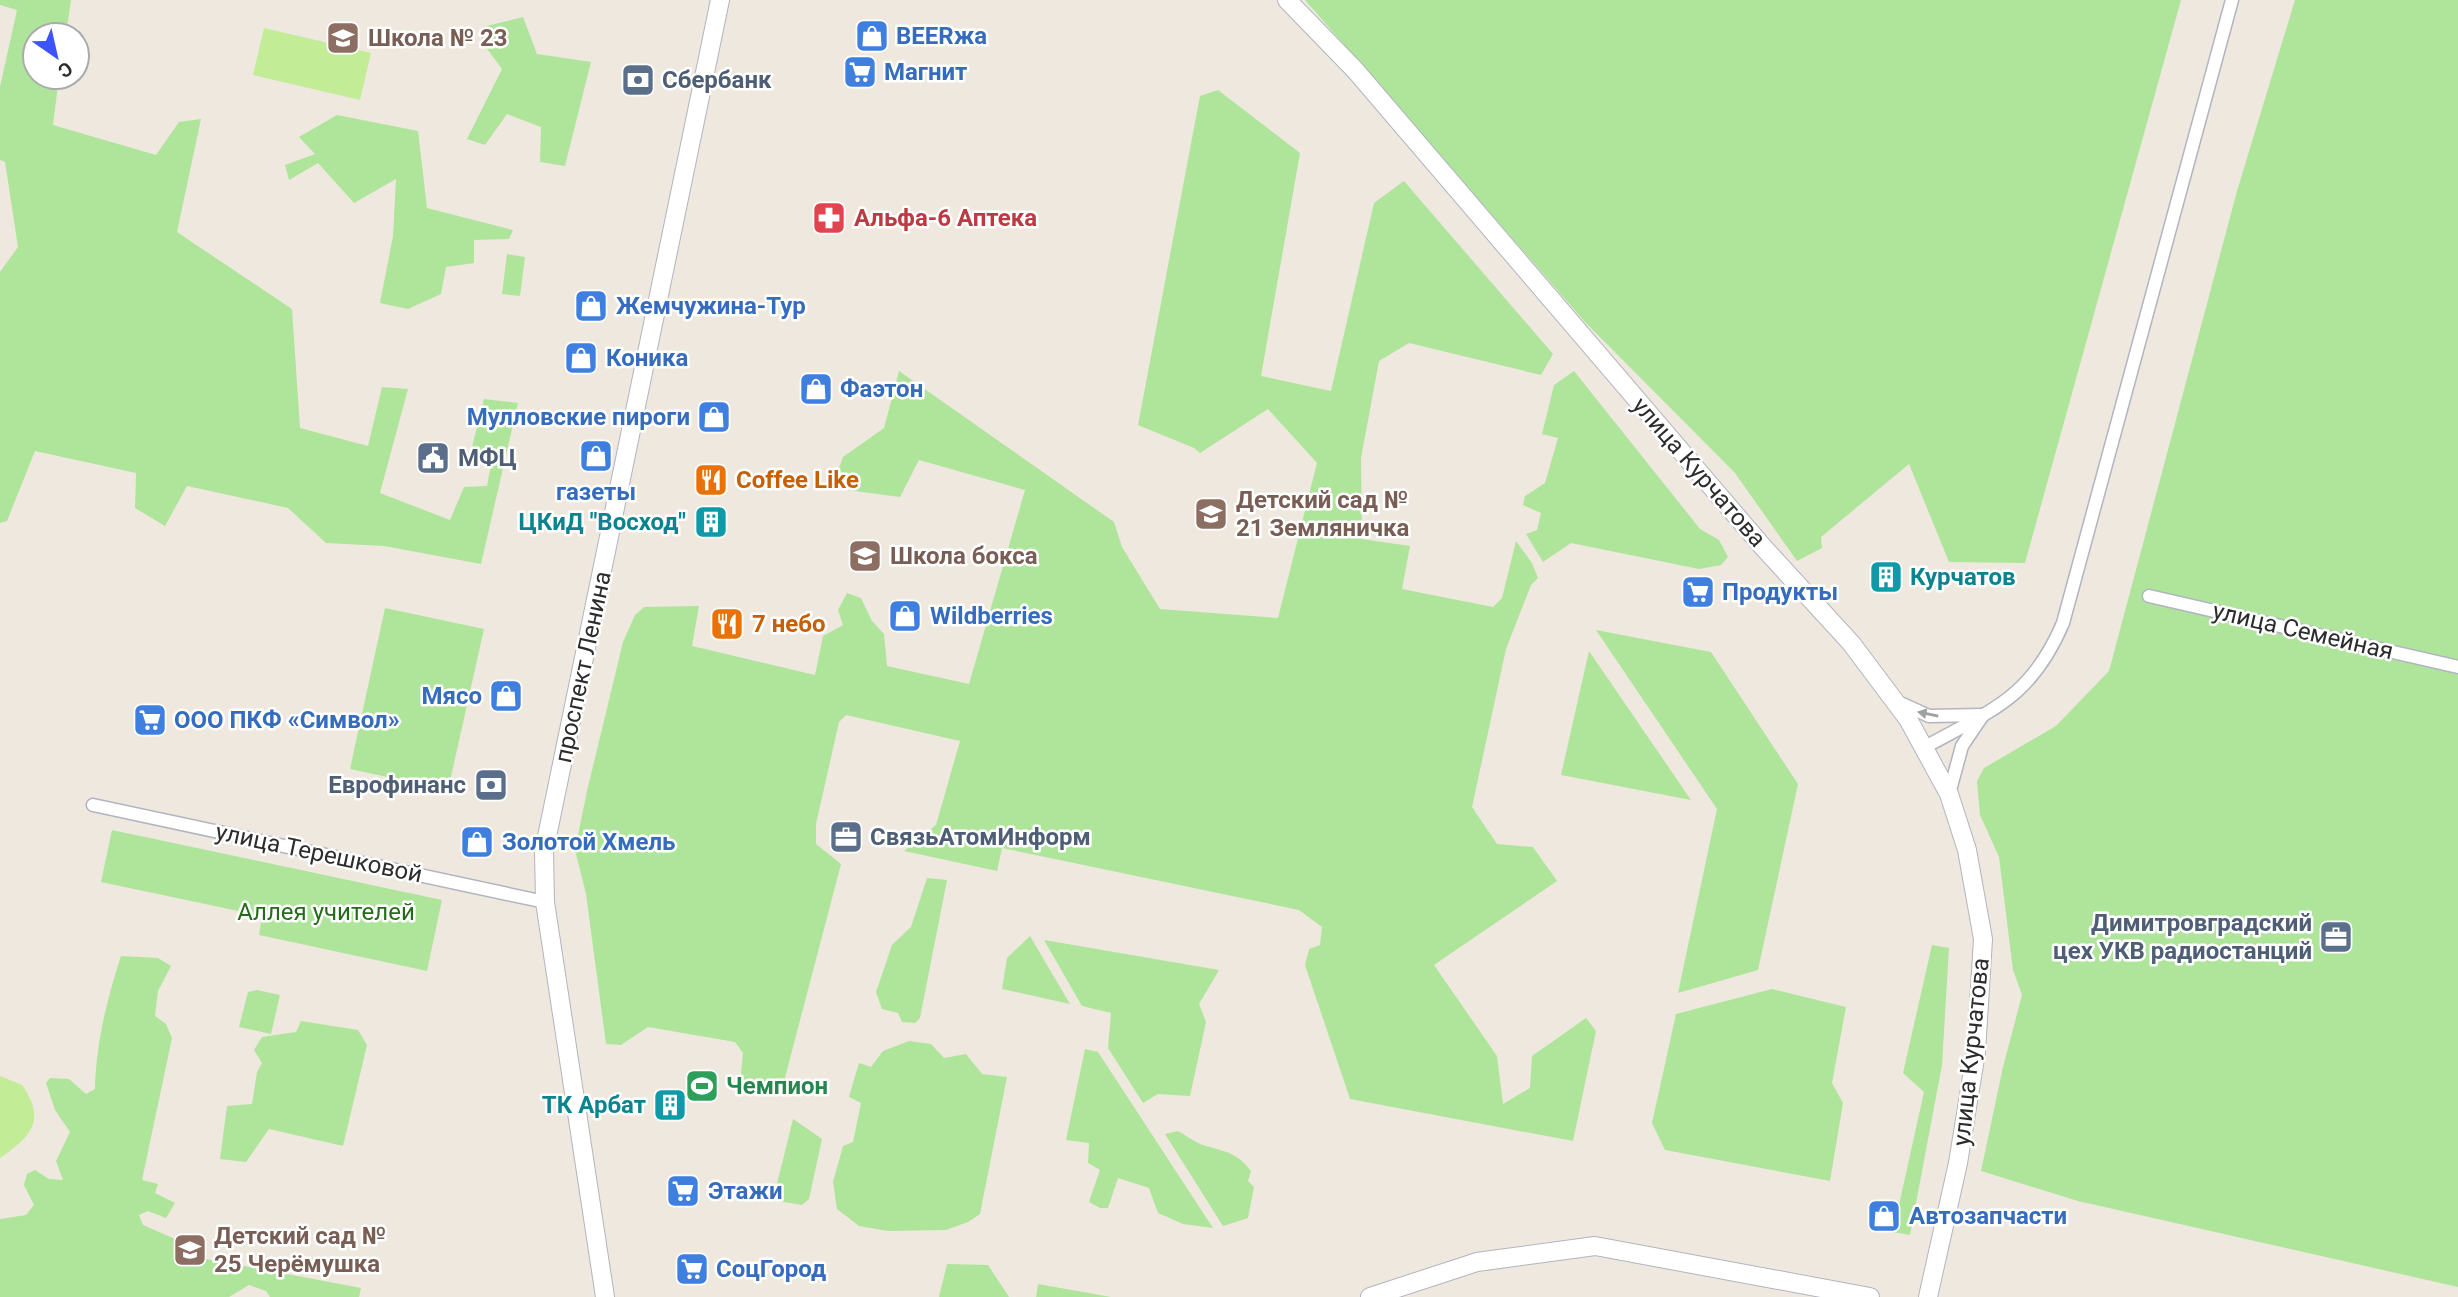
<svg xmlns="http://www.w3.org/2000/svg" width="2458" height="1297" viewBox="0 0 2458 1297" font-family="Roboto,sans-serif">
<rect width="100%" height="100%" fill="#eee8df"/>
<g fill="#afe59b">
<path d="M0,0H71L66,35H35V77H59L53,125L156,155L179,122L201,119L177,232L292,309L300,428L368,446L382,387L408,389L380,493L450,520L464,487L487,486L493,455L471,451L484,399L518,403L481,564L384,546L326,543L288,508L187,486L165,526L135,508L136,473L35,451L7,521L0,523V272L18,247L5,162L0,160V87L17,10L0,5Z"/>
<path d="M1305,0H2181L2025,563L1949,562L1909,464L1821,537L1822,548L1797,561L1735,473L1585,322Z"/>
<path d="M2295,0H2458V1287L2078,1201L1981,1171L2003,1067L2022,995L2013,970L1999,857L1980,815L1977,781L1984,768L2056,726L2109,671L2237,191Z"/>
<path d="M523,17L537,54L591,62L565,166L540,162L541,127L507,114L485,145L467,139L502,69L482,42L483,27Z"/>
<path d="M1218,90L1300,153L1261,376L1331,391L1374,203L1404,181L1553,354L1541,375L1409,343L1379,361L1361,458L1362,539L1410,546L1402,589L1493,607L1502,598L1516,541L1532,563L1538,578L1531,585L1506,649L1472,807L1497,844L1533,847L1557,881L1434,965L1497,1056L1503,1104L1530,1088L1532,1056L1586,1018L1596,1031L1573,1141L1350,1099L1305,965L1309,949L1320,945L1322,927L1299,910L1002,848L997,871L904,851L936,825L960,741L846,715L839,722L816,824V844L841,864L781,1093H739L743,1053L735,1042L648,1027L621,1045L606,1044L586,894L575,850L587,791L623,642L635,615L644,607L699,606L692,646L815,675L823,636L843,625L838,610L847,593L861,598L872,621L884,634L887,666L969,684L1025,490L919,460L900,497L832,488L843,457L884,428L899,371L1114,522L1122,547L1160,609L1278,618L1317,463L1268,409L1200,453L1194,448L1138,425L1200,96Z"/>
<path d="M337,115L418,131L427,208L513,230L509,239L474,240V263L446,267L441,294L408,309L380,303L393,236L396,179L354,203L318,163L289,180L285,165L315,154L299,137Z"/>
<path d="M507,254L525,257L520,296L502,294Z"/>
<path d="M1574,371L1700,529L1719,540L1728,557L1721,565L1699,569L1571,543L1543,562L1526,534L1537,530L1541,513L1523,505L1525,496L1545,483L1558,438L1542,434L1554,385Z"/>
<path d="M385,608L484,629L448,790L350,769Z"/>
<path d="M1596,630L1711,652L1798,784L1758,970L1678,993L1717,809Z"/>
<path d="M1589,651L1691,800L1561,775Z"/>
<path d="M112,830L442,900L427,971L259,935L262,916L101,882Z"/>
<path d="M927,878L947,880L920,1018L915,1023L902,1022L898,1013L882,1009L876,992L892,945L911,927Z"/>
<path d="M1030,936L1070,1004L1002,989L1007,958Z"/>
<path d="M1044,940L1219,970L1199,1004L1206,1022L1190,1096L1158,1094L1143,1103L1108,1048L1111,1013L1082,1006Z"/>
<path d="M1932,945L1949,948L1942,1065L1910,1235L1893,1232L1924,1092L1903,1073Z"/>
<path d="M121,956L158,958L171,966L158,991L155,1016L166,1024L172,1038L142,1180L158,1184L155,1193L175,1203L166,1218L148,1211L139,1215L143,1225L182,1242L191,1256L361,1288L359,1297H270L266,1291L249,1285L229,1297H0V1219L26,1215L34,1205L24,1185L27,1174L35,1170L49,1179L63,1180L56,1161L70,1132L55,1110L46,1083L50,1078L69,1079L86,1094L95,1089C96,1043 107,999 121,956Z"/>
<path d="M1772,989L1846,1007L1832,1083L1843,1103L1830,1181L1665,1150L1652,1123L1676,1014Z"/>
<path d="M257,990L280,995L271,1034L239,1027L248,992Z"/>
<path d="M301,1021L358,1030L367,1045L343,1146L269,1129L246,1162L220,1159L227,1106L252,1104L257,1072L262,1063L254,1050L262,1037L296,1032Z"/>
<path d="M909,1041L931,1044L944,1058L966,1054L982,1074L1007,1077L980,1214L968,1222L946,1230L888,1231L859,1226L837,1209L833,1182L843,1146L853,1142L861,1103L849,1097L859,1063L871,1067L883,1051Z"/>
<path d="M1085,1049L1098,1052L1213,1228L1183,1224L1158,1213L1149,1188L1118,1178L1108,1208H1100L1089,1202L1100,1170L1088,1163L1089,1143L1066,1140Z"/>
<path d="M793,1119L822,1139L809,1199L802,1205L773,1200Z"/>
<path d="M1178,1131C1186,1135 1194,1142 1203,1145C1225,1152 1237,1152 1251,1171L1248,1181L1254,1187L1248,1218L1223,1226L1165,1134Z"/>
<path d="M947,1264L988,1265L1009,1297H939Z"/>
<path d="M1038,1284L1111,1297H1036Z"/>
</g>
<g fill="#c2ec96">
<path d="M264,28L371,53L360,100L253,75Z"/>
<path d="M0,1076L22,1085C46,1120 33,1135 0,1158Z"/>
</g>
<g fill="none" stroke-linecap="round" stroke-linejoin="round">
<defs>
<g id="street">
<path d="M2149,596L2458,667"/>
<path d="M1898,702L1929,716L1983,715L1962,746L1949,794"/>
<path d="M1925,747C1992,710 2031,698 2063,623L2232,0"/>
<path d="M93,805L545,902"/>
</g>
<g id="secondary">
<path d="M1287,0L1355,70L1763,547L1851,643L1908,719L1949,794L1967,850L1983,939L1976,1052L1958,1163L1928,1297"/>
<path d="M605,1297L545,902L544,851L720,0"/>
<path d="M1370,1297L1477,1262L1595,1246L1870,1297"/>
</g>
</defs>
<use href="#street" stroke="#b2b4c0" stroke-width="15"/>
<use href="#secondary" stroke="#b2b4c0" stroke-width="20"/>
<use href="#street" stroke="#fff" stroke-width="12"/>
<use href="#secondary" stroke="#fff" stroke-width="18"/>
</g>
<defs><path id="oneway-solid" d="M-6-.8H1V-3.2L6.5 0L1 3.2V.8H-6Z" transform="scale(1.75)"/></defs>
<use fill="#a0a0a0" href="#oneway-solid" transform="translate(1928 714) rotate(-168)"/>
<defs>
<symbol id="shop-square" viewBox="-11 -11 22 22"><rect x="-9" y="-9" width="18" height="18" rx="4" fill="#3f7fe0" stroke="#fff"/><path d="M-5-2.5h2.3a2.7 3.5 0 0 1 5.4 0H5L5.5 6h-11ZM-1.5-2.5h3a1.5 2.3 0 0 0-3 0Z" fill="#fff"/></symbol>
<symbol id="school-square" viewBox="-11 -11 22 22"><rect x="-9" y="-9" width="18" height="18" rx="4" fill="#8d6e63" stroke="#fff"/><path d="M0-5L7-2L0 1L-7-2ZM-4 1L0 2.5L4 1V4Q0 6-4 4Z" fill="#fff"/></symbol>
<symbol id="supermarket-square" viewBox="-11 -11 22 22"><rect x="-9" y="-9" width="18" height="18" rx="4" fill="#3f7fe0" stroke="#fff"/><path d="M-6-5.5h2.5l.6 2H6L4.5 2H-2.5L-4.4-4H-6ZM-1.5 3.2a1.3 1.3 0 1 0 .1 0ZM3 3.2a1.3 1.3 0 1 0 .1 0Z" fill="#fff"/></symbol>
<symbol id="bank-square" viewBox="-11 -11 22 22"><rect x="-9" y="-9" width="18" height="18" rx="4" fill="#5c6f8a" stroke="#fff"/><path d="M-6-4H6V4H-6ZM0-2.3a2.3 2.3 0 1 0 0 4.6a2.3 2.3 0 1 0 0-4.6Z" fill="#fff"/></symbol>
<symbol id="pharmacy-square" viewBox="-11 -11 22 22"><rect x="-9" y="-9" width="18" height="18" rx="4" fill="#e0444e" stroke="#fff"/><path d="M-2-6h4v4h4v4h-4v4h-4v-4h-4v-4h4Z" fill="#fff"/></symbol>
<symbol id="civic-square" viewBox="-11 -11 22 22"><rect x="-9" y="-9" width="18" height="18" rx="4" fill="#5c6f8a" stroke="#fff"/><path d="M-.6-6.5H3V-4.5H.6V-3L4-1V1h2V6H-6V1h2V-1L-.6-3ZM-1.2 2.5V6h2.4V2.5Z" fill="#fff"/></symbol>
<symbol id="restaurant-square" viewBox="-11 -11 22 22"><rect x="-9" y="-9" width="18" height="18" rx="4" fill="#e8710a" stroke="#fff"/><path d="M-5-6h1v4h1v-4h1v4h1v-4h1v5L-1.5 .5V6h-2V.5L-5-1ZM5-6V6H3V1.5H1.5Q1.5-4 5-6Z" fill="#fff"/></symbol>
<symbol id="building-square" viewBox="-11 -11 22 22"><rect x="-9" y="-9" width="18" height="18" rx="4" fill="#0f9aa8" stroke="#fff"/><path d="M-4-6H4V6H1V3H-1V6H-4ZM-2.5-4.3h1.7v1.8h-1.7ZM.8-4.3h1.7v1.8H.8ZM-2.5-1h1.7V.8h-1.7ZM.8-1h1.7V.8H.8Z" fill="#fff"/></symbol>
<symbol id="office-square" viewBox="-11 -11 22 22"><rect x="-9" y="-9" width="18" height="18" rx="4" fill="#5c6f8a" stroke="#fff"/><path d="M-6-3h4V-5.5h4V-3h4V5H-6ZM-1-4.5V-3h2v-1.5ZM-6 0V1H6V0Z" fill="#fff"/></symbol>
<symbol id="stadium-square" viewBox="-11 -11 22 22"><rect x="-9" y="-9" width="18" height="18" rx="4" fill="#2e9e5b" stroke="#fff"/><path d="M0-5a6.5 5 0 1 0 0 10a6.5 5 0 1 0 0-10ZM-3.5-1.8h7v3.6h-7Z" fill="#fff"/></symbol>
</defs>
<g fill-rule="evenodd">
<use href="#shop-square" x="853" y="17" width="38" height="38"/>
<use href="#school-square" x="324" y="19" width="38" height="38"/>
<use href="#supermarket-square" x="841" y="53" width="38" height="38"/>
<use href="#bank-square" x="619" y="61" width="38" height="38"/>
<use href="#pharmacy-square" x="810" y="199" width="38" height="38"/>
<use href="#shop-square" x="572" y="287" width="38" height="38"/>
<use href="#shop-square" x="562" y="339" width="38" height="38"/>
<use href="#shop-square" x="797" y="370" width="38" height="38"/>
<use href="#shop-square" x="695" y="398" width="38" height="38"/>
<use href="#shop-square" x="577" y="437" width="38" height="38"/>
<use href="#civic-square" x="414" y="439" width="38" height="38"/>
<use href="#restaurant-square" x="692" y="461" width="38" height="38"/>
<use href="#school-square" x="1192" y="495" width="38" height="38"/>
<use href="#building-square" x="692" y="503" width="38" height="38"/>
<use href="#school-square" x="846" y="537" width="38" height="38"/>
<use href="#building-square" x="1867" y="558" width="38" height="38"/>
<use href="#supermarket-square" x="1679" y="573" width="38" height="38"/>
<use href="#shop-square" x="886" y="597" width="38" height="38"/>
<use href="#restaurant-square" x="708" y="605" width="38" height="38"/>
<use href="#shop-square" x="487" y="677" width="38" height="38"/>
<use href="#supermarket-square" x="131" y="701" width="38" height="38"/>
<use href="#bank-square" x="472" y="766" width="38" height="38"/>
<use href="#office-square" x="827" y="818" width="38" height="38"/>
<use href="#shop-square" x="458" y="823" width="38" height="38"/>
<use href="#office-square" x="2317" y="918" width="38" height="38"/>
<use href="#stadium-square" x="683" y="1067" width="38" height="38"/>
<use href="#building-square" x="651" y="1086" width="38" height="38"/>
<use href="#supermarket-square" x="664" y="1172" width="38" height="38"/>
<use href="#shop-square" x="1865" y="1197" width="38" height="38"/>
<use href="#school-square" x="171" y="1231" width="38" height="38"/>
<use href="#supermarket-square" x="673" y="1250" width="38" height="38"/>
</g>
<g text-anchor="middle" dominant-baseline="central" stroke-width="5" stroke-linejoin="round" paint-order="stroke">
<g font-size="24" font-weight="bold" fill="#366cbe" stroke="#fff" text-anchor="start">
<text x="896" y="36">BEERжа</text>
<text x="884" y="72">Магнит</text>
<text x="616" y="306">Жемчужина-Тур</text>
<text x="606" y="358">Коника</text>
<text x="840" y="389">Фаэтон</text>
<text x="690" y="417" text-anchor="end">Мулловские пироги</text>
<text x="596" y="492" text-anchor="middle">газеты</text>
<text x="1722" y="592">Продукты</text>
<text x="930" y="616">Wildberries</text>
<text x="482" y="696" text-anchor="end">Мясо</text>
<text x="174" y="720">ООО ПКФ «Символ»</text>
<text x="502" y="842">Золотой Хмель</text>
<text x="708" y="1191">Этажи</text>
<text x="1909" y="1216">Автозапчасти</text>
<text x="716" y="1269">СоцГород</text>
</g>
<g font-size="24" font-weight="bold" fill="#785e54" stroke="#fff" text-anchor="start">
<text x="368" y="38">Школа № 23</text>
<text x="1236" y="500">Детский сад №<tspan x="1236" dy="28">21 Земляничка</tspan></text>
<text x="890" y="556">Школа бокса</text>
<text x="214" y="1236">Детский сад №<tspan x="214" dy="28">25 Черёмушка</tspan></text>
</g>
<g font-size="24" font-weight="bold" fill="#4e5e75" stroke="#fff" text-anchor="start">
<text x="662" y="80">Сбербанк</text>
<text x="458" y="458">МФЦ</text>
<text x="466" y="785" text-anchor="end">Еврофинанс</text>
<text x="870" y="837">СвязьАтомИнформ</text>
<text x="2312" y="923" text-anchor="end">Димитровградский<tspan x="2312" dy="28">цех УКВ радиостанций</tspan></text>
</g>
<g font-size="24" font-weight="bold" fill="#be3a42" stroke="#fff" text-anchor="start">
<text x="854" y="218">Альфа-6 Аптека</text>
</g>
<g font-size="24" fill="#2c2c2c" stroke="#fff">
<text transform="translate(1699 472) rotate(49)">улица Курчатова</text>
<text transform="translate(2303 631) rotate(13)">улица Семейная</text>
<text transform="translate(583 667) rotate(-78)">проспект Ленина</text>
<text transform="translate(319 853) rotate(12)">улица Терешковой</text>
<text transform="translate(1971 1052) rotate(-84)">улица Курчатова</text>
</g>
<g font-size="24" font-weight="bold" fill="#c56008" stroke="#fff" text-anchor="start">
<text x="736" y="480">Coffee Like</text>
<text x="752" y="624">7 небо</text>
</g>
<g font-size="24" font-weight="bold" fill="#0d838f" stroke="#fff" text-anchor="end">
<text x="686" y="522">ЦКиД "Восход"</text>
<text x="1910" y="577" text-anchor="start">Курчатов</text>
<text x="646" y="1105">ТК Арбат</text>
</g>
<g font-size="24" fill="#256c1a" stroke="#fff">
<text x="326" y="912">Аллея учителей</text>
</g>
<g font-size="24" font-weight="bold" fill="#27864d" stroke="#fff" text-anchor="start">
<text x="726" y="1086">Чемпион</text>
</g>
</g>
<g transform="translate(56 56) rotate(146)"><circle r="33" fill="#ffffff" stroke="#ababab" stroke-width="2"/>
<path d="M0-5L12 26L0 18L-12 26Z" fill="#3d54fc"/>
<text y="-10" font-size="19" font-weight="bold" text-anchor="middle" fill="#2c2c2c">С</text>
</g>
</svg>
